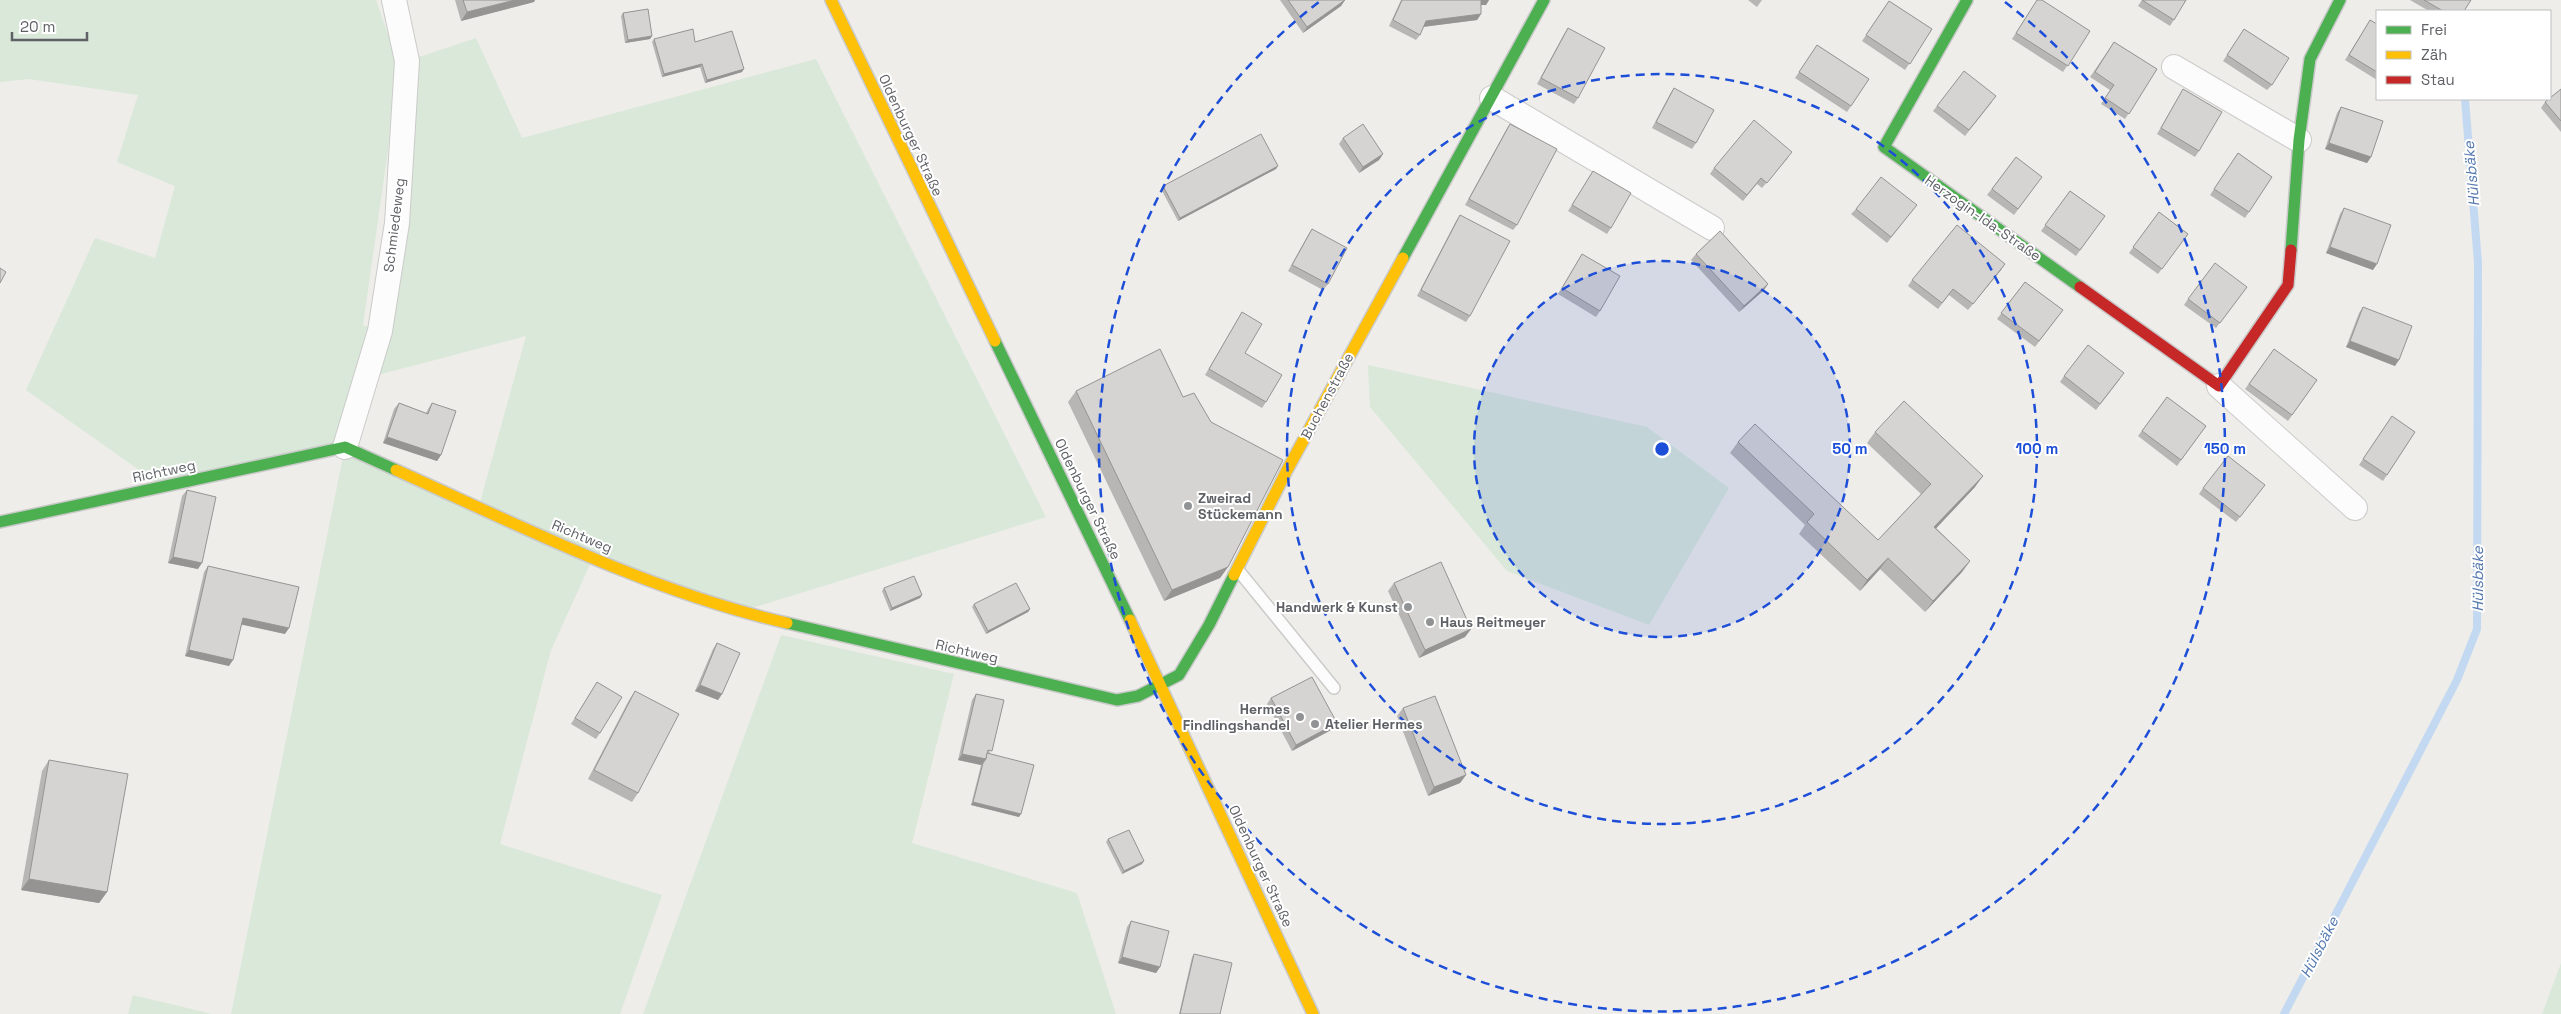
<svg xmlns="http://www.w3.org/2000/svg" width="2561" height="1014" viewBox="0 0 2561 1014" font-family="'Space Grotesk',sans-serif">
<rect width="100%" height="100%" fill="#eeede9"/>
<g fill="#d9e8d8" fill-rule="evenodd">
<path d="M0,0H376L395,55L388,150L363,325L379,331L407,61L476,38L522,138L816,59L1046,517L739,612L593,558L551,650L500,844L662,895L620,1014H231L345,447L163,487L26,390L95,238L155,258L175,186L117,162L138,95L29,79L0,82ZM526,336L479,506L345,447L366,378Z"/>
<path d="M1368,365L1647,427L1729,488L1649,625L1507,571L1370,407Z"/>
<path d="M781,635L954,674L912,843L1077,893L1116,1014H643Z"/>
<path d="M2561,963V1014H2542Z"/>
<path d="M133,995L212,1014H128Z"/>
</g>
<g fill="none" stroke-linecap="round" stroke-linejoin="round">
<path stroke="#c3d9f1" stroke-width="8" d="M2284,1014L2457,680L2477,629L2478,263L2465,99"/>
<defs>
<path id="lane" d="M1238,570L1334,688"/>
<g id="street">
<path d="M2174,67L2299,140"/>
<path d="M1492,98L1712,228"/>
<path d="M2219,386L2355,508"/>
<path d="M345,447L380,331L397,223L407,61L394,0"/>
</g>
<g id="fast">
<path d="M1967,0L1884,147L2080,287"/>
<path d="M2291,250L2299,140L2310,59L2340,0"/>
<path d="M1403,258L1544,0"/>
<path d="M995,341L1130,620"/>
<path d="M0,522L345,447L396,470"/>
<path d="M787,623L1117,700L1138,696L1179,675L1209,625L1234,575"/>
</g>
<g id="slow">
<path d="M831,0L995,341"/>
<path d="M396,470C523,527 651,592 787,623"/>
<path d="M1234,575L1286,472L1403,258"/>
<path d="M1130,620L1313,1014"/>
</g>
<path id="jam" d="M2080,287L2219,386L2288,285L2291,250"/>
</defs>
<use href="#lane" stroke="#cbcbca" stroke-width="14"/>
<use href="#street" stroke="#cbcbca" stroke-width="26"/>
<use href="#fast" stroke="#c9c9ca" stroke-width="14"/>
<use href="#slow" stroke="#c9c9ca" stroke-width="14"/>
<use href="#jam" stroke="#c9c9ca" stroke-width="14"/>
<use href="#lane" stroke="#fcfcfc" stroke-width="11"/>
<use href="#street" stroke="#fcfcfc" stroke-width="24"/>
<use href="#fast" stroke="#4caf50" stroke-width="11"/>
<use href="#slow" stroke="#ffc107" stroke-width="11"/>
<use href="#jam" stroke="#c62828" stroke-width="11"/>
</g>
<g fill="#b7b6b5">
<path d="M455,0H535L534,2L461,21Z"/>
<path d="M1280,0H1345L1341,6L1303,33Z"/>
<path d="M1401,0H1489L1486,5H1481V14L1477,20L1423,27L1420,35L1416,40L1389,26Z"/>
<path d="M1748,0H1762L1757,7Z"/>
<path d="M2037,0L2090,31L2063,72L2012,39Z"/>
<path d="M2142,0H2186L2170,26L2138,6Z"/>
<path d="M2410,0H2471L2464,11H2429Z"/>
<path d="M1889,1L1932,29L1905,70L1862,41Z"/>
<path d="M623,13L652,36L650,39L625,43L621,16Z"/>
<path d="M2370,20L2377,24V80L2345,60Z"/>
<path d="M1568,28L1578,98L1574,104L1537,84L1564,34Z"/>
<path d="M2244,29L2272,85L2267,90L2223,61Z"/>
<path d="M654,39L695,42L742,72L705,83L700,67L662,77L652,42Z"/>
<path d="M2114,42L2157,69L2125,119L2101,104L2110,90L2090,77Z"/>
<path d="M1817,45L1869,79L1847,112L1795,78Z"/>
<path d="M1674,88L1696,143L1692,149L1652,128L1670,94Z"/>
<path d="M2183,89L2199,151L2195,157L2157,134Z"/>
<path d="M2561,89V132L2541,108L2545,102Z"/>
<path d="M1992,102L1965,136L1933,111L1937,106Z"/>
<path d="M2341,107L2371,157L2367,163L2325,149L2337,113Z"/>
<path d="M1510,124L1517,225L1513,230L1465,205L1506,130Z"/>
<path d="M1343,138L1383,154L1379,160L1359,173L1339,144Z"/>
<path d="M2238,153L2272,177L2245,218L2210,195Z"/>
<path d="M2016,157L2042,177L2014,215L1987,195Z"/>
<path d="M1788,158L1762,188L1757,184L1743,201L1710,174L1714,168Z"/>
<path d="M1276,169L1178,221L1161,189L1163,186Z"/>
<path d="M1593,171L1611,228L1607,234L1568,211Z"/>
<path d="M2070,191L2105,216L2076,256L2041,231Z"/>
<path d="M2344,208L2373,270L2326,253L2340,214Z"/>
<path d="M1856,209L1912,211L1887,243L1851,214Z"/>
<path d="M2159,212L2188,234L2158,274L2129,253Z"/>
<path d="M1460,215L1470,316L1466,322L1417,296L1456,221Z"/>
<path d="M1312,229L1328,284L1323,290L1288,271L1308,235Z"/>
<path d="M1582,254L1600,311L1596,317L1558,294Z"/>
<path d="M1696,254L1768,284L1764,290L1739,312L1691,260Z"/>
<path d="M2001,270L1968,310L1949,295L1938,309L1908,286L1912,280Z"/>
<path d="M2025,282L2063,310L2035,347L1997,319Z"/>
<path d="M2247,287L2216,328L2184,305L2188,299Z"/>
<path d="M2363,307L2395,366L2346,347L2359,313Z"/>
<path d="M1242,312L1245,353L1266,402L1262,408L1205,375Z"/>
<path d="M2274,349L2317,380L2288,421L2245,389Z"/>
<path d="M2064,376L2120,379L2096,410L2060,382Z"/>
<path d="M1076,391L1228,567L1220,578L1164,601L1068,402Z"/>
<path d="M2167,397L2206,426L2177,466L2138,436Z"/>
<path d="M399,403L426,413L428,409L432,403L441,455L437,461L383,443L394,409Z"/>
<path d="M2392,416L2415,432L2383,481L2359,465Z"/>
<path d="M1875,432L1975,487L1936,528L1970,561L1962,572L1925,612L1880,569L1860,591L1799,534L1805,525L1730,453L1738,442L1878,540L1921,494L1867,443Z"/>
<path d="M2265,485L2236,522L2199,494L2203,488Z"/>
<path d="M187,490L198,569L168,563L182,496Z"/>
<path d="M208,566L285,634L242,624L229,666L185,656L204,572Z"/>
<path d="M1394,583L1471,629L1465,637L1419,658L1388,591Z"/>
<path d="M884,588L922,595L920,598L890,611L882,591Z"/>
<path d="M974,604L1030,609L1028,612L986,634L972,607Z"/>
<path d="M717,643L722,694L718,700L695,691L713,649Z"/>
<path d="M597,682L600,733L596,739L571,724Z"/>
<path d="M635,691L638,793L632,802L588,779L629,700Z"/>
<path d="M976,694L990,754L1019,817L971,805L981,765L958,760L972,700Z"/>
<path d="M1271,698L1337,723L1333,729L1292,751L1267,704Z"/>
<path d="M1403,708L1466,775L1460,783L1428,796L1397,716Z"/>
<path d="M49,760L107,892L99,903L21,890L42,771Z"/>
<path d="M1108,839L1142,864L1122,874L1106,842Z"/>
<path d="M1131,921L1160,967L1156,973L1118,963L1127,927Z"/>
<path d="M1194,954L1220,1014H1179L1192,957Z"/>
</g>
<g fill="#959493">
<path d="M515,0H535L534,2L461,21L467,12Z"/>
<path d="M1345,0L1341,6L1303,33L1307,27Z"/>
<path d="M1480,0H1489L1486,5H1477Z"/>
<path d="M1481,14L1477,20L1422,27L1426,21Z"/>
<path d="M652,36L650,39L625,43L628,40Z"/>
<path d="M702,64L700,67L662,77L664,74Z"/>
<path d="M744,69L742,72L705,83L707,80Z"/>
<path d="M2329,143L2371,157L2367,163L2325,149Z"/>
<path d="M1383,154L1379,160L1359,173L1363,167Z"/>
<path d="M1278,166L1276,169L1178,221L1180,218Z"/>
<path d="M2330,247L2377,264L2373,270L2326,253Z"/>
<path d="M2005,264L2001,270L1968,310L1973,304Z"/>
<path d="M1768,284L1764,290L1739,312L1744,306Z"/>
<path d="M2350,341L2399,360L2395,366L2346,347Z"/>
<path d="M387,437L441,455L437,461L383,443Z"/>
<path d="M1983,476L1975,487L1927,538L1934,527Z"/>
<path d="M173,557L202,563L198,569L168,563Z"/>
<path d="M1888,558L1880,569L1860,591L1867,580Z"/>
<path d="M1970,561L1962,572L1925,612L1933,601Z"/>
<path d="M1228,567L1220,578L1164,601L1172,590Z"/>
<path d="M922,595L920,598L890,611L892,608Z"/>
<path d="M1030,609L1028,612L986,634L988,631Z"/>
<path d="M243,618L289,628L285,634L239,624Z"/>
<path d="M1471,629L1465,637L1419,658L1425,650Z"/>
<path d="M189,650L233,660L229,666L185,656Z"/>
<path d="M700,685L722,694L718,700L695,691Z"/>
<path d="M1337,723L1333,729L1292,751L1296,745Z"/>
<path d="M962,754L986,759L981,765L958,760Z"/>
<path d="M1466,775L1460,783L1428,796L1434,787Z"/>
<path d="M973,802L1021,814L1019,817L971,805Z"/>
<path d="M1144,861L1142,864L1122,874L1124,871Z"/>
<path d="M29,879L107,892L99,903L21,890Z"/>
<path d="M1122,957L1160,967L1156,973L1118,963Z"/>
</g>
<g fill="#d5d4d2" stroke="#959493">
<path d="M463,0H515L467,12Z"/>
<path d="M1288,0H1345L1307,27Z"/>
<path d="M1402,0H1481V14L1426,21L1420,35L1393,20Z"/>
<path d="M2037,0H2042L2090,31L2068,66L2016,33Z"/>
<path d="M2142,0H2186L2174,20Z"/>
<path d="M2424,0H2471L2464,11H2443Z"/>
<path d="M1889,1L1932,29L1910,64L1866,35Z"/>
<path d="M648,9L652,36L628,40L623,13Z"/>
<path d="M2370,20L2377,24V72L2349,55Z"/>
<path d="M1568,28L1605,48L1578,98L1541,78Z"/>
<path d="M693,29L695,42L732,31L744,69L707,80L702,64L664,74L654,39Z"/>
<path d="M2244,29L2289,58L2272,85L2227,55Z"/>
<path d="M2114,42L2157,69L2129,114L2105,98L2114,85L2095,72Z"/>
<path d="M1817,45L1869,79L1851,106L1799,72Z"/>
<path d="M1964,71L1996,96L1969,130L1937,106Z"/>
<path d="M1674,88L1714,110L1696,143L1656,122Z"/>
<path d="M2183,89L2222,112L2199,151L2161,128Z"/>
<path d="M2561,89V121L2545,102Z"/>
<path d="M2341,107L2383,121L2371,157L2329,143Z"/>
<path d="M1754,120L1792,152L1767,183L1761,178L1747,195L1714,168Z"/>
<path d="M1363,124L1383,154L1363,167L1343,138Z"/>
<path d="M1510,124L1557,149L1517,225L1469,199Z"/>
<path d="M1261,134L1278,166L1180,218L1163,186Z"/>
<path d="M2238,153L2272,177L2249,212L2214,189Z"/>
<path d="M2016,157L2042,177L2018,209L1992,189Z"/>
<path d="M1593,171L1631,193L1611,228L1572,205Z"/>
<path d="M1881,177L1917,205L1891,237L1856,209Z"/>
<path d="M2070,191L2105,216L2080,250L2045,225Z"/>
<path d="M2344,208L2391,225L2377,264L2330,247Z"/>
<path d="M2159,212L2188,234L2162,269L2133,247Z"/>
<path d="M1460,215L1510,241L1470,316L1421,290Z"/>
<path d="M1957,225L2005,264L1973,304L1953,289L1942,303L1912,280Z"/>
<path d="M1312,229L1347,248L1328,284L1292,265Z"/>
<path d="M1720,231L1768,284L1744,306L1696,254Z"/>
<path d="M1582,254L1620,276L1600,311L1562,288Z"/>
<path d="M2215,263L2247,287L2220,323L2188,299Z"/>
<path d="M0,268L6,272L0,283Z"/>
<path d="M2025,282L2063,310L2039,341L2001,313Z"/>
<path d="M2363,307L2412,326L2399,360L2350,341Z"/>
<path d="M1242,312L1262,324L1245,353L1282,375L1266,402L1209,369Z"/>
<path d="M2088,345L2124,373L2100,404L2064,376Z"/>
<path d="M1160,349L1183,397L1194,393L1211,422L1283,460L1228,567L1172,590L1076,391Z"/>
<path d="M2274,349L2317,380L2292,415L2249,384Z"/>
<path d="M2167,397L2206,426L2181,460L2142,431Z"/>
<path d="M1904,401L1983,476L1934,527L1970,561L1933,601L1888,558L1867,580L1807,522L1814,514L1738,442L1755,424L1878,540L1931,484L1875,432Z"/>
<path d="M399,403L428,414L432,403L456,411L441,455L387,437Z"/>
<path d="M2392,416L2415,432L2387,475L2363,459Z"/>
<path d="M2228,456L2265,485L2240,517L2203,488Z"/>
<path d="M187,490L216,497L202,563L173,557Z"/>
<path d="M1441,562L1471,629L1425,650L1394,583Z"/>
<path d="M208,566L299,587L289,628L243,618L233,660L189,650Z"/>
<path d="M914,576L922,595L892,608L884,588Z"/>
<path d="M1016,583L1030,609L988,631L974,604Z"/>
<path d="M717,643L740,653L722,694L700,685Z"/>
<path d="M1312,677L1337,723L1296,745L1271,698Z"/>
<path d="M597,682L622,697L600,733L575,718Z"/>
<path d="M635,691L679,714L638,793L594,770Z"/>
<path d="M976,694L1004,700L992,751L988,750L986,759L962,754Z"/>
<path d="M1435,696L1466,775L1434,787L1403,708Z"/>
<path d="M987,753L1034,765L1021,814L973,802L983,763L986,759Z"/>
<path d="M49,760L128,774L107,892L29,879Z"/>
<path d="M1129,830L1144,861L1124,871L1108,839Z"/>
<path d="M1131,921L1169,931L1160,967L1122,957Z"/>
<path d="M1194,954L1232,963L1220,1014H1180Z"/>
</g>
<circle cx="1662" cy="449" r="188" fill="#1d4ed8" fill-opacity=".12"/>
<g fill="none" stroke="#1d4ed8" stroke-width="2.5" stroke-dasharray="9 6">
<circle cx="1662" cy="449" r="188"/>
<circle cx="1662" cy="449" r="375"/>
<path d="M2005 2A563 563 0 1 1 1319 2"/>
</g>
<g fill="#919294" stroke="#fff" stroke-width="2">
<circle cx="1188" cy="506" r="5"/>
<circle cx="1408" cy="607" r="5"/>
<circle cx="1430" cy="622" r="5"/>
<circle cx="1300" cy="717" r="5"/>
<circle cx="1315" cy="724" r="5"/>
</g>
<g text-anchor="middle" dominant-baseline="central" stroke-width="4" stroke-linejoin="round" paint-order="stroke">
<g font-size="14" fill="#5f6166" stroke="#fff">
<text transform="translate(911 135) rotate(65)">Oldenburger Straße</text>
<text transform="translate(1983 218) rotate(35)">Herzogin-Ida-Straße</text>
<text transform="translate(394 225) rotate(-83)">Schmiedeweg</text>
<text transform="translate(1327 396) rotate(-62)">Buchenstraße</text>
<text transform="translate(164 471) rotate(-12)">Richtweg</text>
<text transform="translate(1088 499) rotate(64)">Oldenburger Straße</text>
<text transform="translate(582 536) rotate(23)">Richtweg</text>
<text transform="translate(967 651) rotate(13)">Richtweg</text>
<text transform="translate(1261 866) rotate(65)">Oldenburger Straße</text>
</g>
<g font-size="14" font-weight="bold" fill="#5f6166" stroke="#fff" text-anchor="start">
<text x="1198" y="498">Zweirad<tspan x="1198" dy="16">Stückemann</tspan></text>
<text x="1398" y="607" text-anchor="end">Handwerk &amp; Kunst</text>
<text x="1440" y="622">Haus Reitmeyer</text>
<text x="1290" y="709" text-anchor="end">Hermes<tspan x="1290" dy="16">Findlingshandel</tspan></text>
<text x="1325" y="724">Atelier Hermes</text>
</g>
<g font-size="15" font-style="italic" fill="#5377af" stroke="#fff">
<text transform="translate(2471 174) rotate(-95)">Hülsbäke</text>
<text transform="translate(2477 579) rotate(-90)">Hülsbäke</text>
<text transform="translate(2319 947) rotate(-63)">Hülsbäke</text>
</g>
</g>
<circle cx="1662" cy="449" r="8" fill="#1d4ed8" stroke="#fff" stroke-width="2.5"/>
<g font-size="15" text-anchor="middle" font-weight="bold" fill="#1d4ed8" stroke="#fff" stroke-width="4" stroke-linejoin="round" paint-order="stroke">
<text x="1850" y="454">50 m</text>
<text x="2037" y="454">100 m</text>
<text x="2225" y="454">150 m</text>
</g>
<rect x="2376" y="10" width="175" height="90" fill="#ffffff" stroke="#bfc0c2"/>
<rect x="2386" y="26" width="25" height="8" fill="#4caf50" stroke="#bfc0c2"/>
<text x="2421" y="35" font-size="15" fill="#5f6166">Frei</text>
<rect x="2386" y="51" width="25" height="8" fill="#ffc107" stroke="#bfc0c2"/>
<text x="2421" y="60" font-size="15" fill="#5f6166">Zäh</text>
<rect x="2386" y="76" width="25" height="8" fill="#c62828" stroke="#bfc0c2"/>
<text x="2421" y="85" font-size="15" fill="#5f6166">Stau</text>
<path d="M12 32v8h75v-8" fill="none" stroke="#5f6166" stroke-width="2.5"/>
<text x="20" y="32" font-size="15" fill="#5f6166" stroke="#ffffff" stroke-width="4" paint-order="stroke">20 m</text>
</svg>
